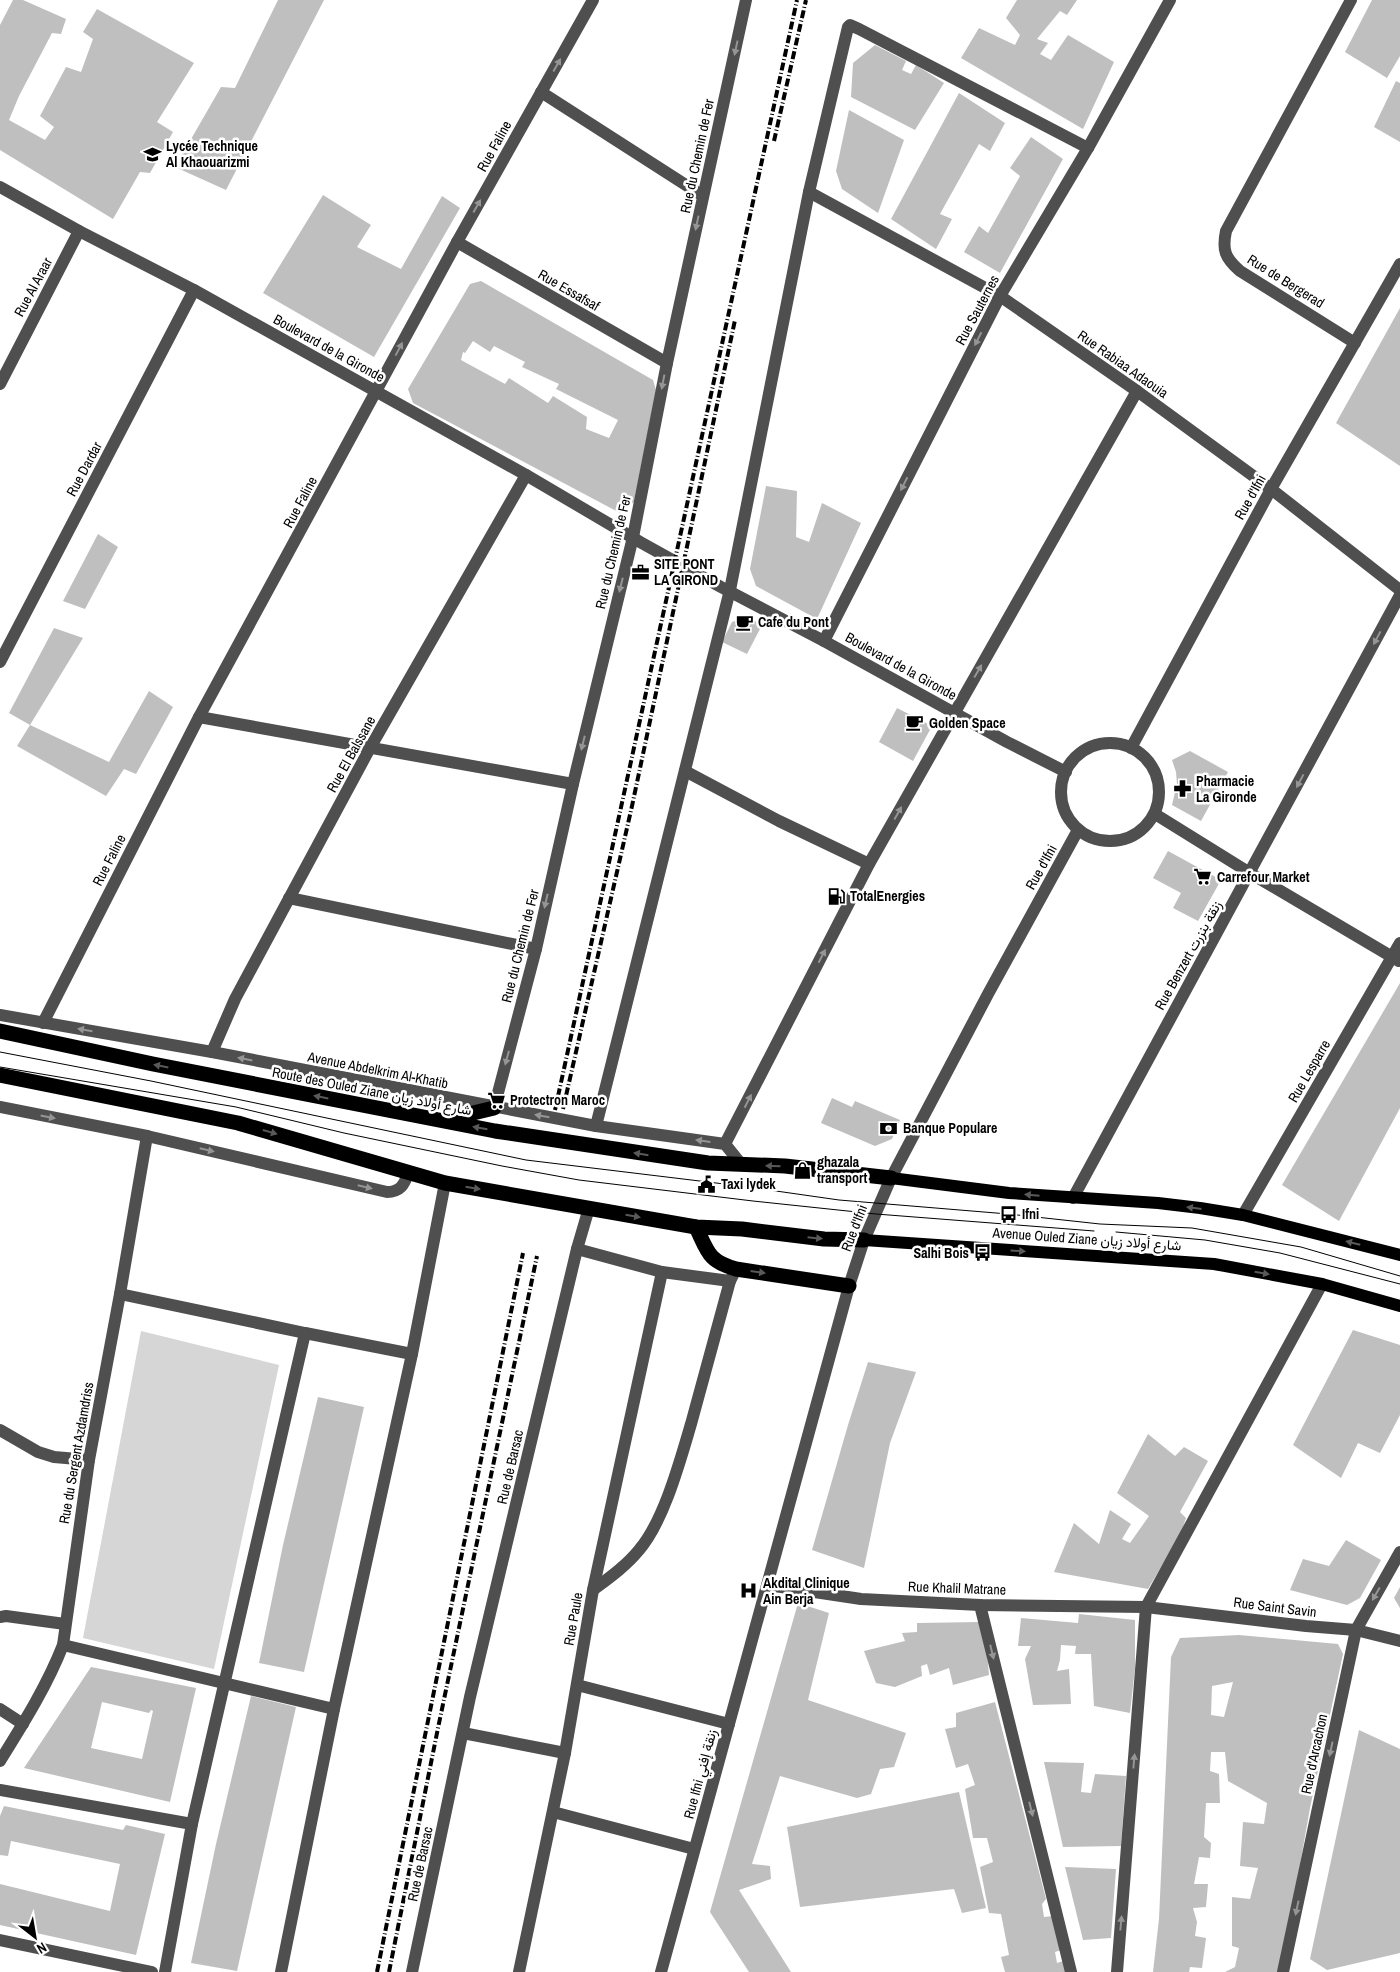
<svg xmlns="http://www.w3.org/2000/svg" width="1400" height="1972" viewBox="0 0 1400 1972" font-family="'Archivo Narrow',Vazirmatn,sans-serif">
<rect width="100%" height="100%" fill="#fff"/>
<path fill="#d6d6d6" d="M141,1331L279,1365L214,1669L83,1638Z"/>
<g fill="#bfbfbf" fill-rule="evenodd">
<path d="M13,0H23L66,19L61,34L52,33L19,96L9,120L45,140L54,127L40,116L66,67L81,72L93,39L83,32L97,9L194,63L157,122L173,132L150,173L140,172L113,219L0,150V25Z"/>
<path d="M278,0H324L226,190L175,167L221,87L235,88Z"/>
<path d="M1017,0H1077L1067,15L1060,11L1037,39L1048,43L1040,54L1051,60L1068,35L1114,62L1083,129L961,58L979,28L1015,45L1020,35L1006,18Z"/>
<path d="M1372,0H1400V56L1387,78L1345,52Z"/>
<path d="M875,45L906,61L902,70L911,74L916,65L944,83L915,130L851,97L853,63Z"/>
<path d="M1396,81L1400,83V142L1374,127Z"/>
<path d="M959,93L1005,123L990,151L979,144L940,214L952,219L936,249L891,219Z"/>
<path d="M849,110L904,140L878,213L842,189L836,171Z"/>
<path d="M1031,137L1063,159L1000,273L964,252L979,226L988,233L1020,176L1010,168Z"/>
<path d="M323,195L371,225L357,247L401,269L442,196L460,208L374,357L263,293Z"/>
<path d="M481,281L653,380L656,390L634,502L620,513L413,403L408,389L470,284ZM473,341L490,352L494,346L525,362L522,367L559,384L556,389L618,420L609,438L586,429L587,417L553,396L548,403L509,378L505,384L461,360L463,352L465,353Z"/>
<path d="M1400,308V466L1336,423Z"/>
<path d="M766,486L797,491L796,537L809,542L822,503L861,523L817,619L756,586L750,569Z"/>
<path d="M98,534L118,547L85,609L63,601Z"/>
<path d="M747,617L762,625L747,654L722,642L732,622Z"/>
<path d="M54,628L83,638L30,725L9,713Z"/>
<path d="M149,691L173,707L136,774L124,769L106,796L17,746L30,725L109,762Z"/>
<path d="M897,708L932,726L913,761L879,742Z"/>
<path d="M1190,751L1228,772L1201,821L1172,805L1177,784L1176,772L1172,760Z"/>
<path d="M1168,851L1221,880L1198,921L1173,908L1181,893L1153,878Z"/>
<path d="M1400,983V1108L1339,1221L1282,1185Z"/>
<path d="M832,1098L852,1107L855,1101L900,1120L892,1139L875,1146L821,1123Z"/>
<path d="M1353,1330L1400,1345V1415L1380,1453L1358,1443L1341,1478L1293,1445Z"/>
<path d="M868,1362L916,1372L890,1443L864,1568L812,1550L848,1425Z"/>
<path d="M318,1397L364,1407L304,1672L259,1663L283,1545Z"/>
<path d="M1148,1434L1175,1456L1184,1447L1208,1461L1180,1512L1186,1518L1181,1533L1148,1589L1054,1572L1074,1523L1099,1544L1110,1510L1131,1524L1122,1539L1130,1543L1149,1516L1117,1493Z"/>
<path d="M1346,1540L1381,1560L1360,1598L1347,1605L1290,1590L1303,1559L1329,1566Z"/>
<path d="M1400,1587V1608L1394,1598Z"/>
<path d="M798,1603L829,1613L808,1700L906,1733L894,1767L880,1769L871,1794L857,1798L780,1776L752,1864L770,1866L771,1879L739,1890L791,1972H749L710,1912Z"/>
<path d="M1079,1614L1135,1620V1668L1130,1713L1094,1706L1091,1654H1075L1076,1646L1061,1645L1060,1660L1057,1671L1069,1669L1071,1704L1033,1705L1025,1659L1031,1646H1018L1021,1618L1078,1623Z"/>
<path d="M980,1622L985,1631L989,1675L953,1685L949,1668L930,1675L927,1664L921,1666L922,1676L895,1687L876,1683L864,1651L905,1641L902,1633L917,1632V1623Z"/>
<path d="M1239,1635L1338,1644L1343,1654L1310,1808L1281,1972H1225L1235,1967L1239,1948L1232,1946V1897L1250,1899L1258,1868L1240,1866L1243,1822L1264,1824L1267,1803L1228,1781L1225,1752H1211L1210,1771L1219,1774L1220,1803H1206L1204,1837L1211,1843L1210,1858L1199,1857L1194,1884H1208L1206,1907L1193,1908L1197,1922L1195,1936L1206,1938L1202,1968L1190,1967L1189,1972H1153L1159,1919L1171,1657L1180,1638ZM1233,1682L1224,1717L1211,1715L1212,1686Z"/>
<path d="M91,1667L196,1688L170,1802L24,1768ZM102,1702L149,1713L151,1710L153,1711L142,1759L91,1748Z"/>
<path d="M251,1696L296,1707L237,1971L191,1963L216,1844Z"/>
<path d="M995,1702L1046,1899L1042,1904L1044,1917L1053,1916L1061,1950L1055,1952L1057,1963L1066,1960L1068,1972H1005L1001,1957L1009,1955L1001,1914L989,1913L980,1867L993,1862L987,1838H973L965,1789L975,1785L968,1764L956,1768L945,1729L956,1727V1713Z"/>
<path d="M1359,1730L1400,1749V1953L1327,1970L1310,1959Z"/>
<path d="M1044,1762L1084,1763L1081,1792L1091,1793L1095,1774L1126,1776L1121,1846L1063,1847Z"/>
<path d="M959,1792L986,1908L962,1913L954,1889L800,1907L787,1827Z"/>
<path d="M4,1806L123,1830L126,1825L165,1834L136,1955L0,1925V1884L110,1911L120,1864L11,1841L8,1856L0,1855V1816Z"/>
<path d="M1065,1867L1116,1869L1111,1938L1083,1940Z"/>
</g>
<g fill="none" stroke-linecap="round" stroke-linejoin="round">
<g stroke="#4f4f4f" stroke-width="12">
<path d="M1351,0L1226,231C1222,250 1225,258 1240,271L1355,343"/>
<path d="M541,92L703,196"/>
<path d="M0,187L79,231L194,290L526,475L640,542L721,587L824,641L1007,742L1066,772"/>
<path d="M809,192L1000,296L1137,391L1271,489L1400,590"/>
<path d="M457,242L667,363"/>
<path d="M0,384L79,231"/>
<path d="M824,641L1000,296L1088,148L1170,0"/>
<path d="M0,662L194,290"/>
<path d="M199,717L573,784"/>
<circle cx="1110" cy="792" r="49"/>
<path d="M1131,748L1271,489L1400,264"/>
<path d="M685,771L779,821L869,864"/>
<path d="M1155,814L1250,873L1399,961"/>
<path d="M289,898L536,949"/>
<path d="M0,1015L212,1052L596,1126L725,1144L741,1164"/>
<path d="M43,1023L199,717L457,242L593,0"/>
<path d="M212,1052L235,999L370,748L526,475"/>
<path d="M0,1107L147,1136L387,1192C400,1192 404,1185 408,1174"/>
<path d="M494,1108L536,949L573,784L633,537L667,363L746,0"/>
<path d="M596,1126L730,590L809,192L848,27L850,25L859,29L1088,148"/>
<path d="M725,1144L869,864L1137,391"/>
<path d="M1073,1198L1400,595"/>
<path d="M1243,1215L1400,943"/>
<path d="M577,1249L662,1272L730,1281"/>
<path d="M120,1294L305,1333"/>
<path d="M0,1430L38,1452L54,1457L89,1460"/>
<path d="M768,1585L861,1599L980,1605L1146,1607L1306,1626L1356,1630L1400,1641"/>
<path d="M593,1590C609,1578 626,1566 639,1550C664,1521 680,1461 691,1424C704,1377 717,1329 730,1281L736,1269"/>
<path d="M980,1605L1071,1972"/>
<path d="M0,1617L6,1616L65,1624"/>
<path d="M63,1645L334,1709"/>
<path d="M577,1685L729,1724"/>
<path d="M0,1709L23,1724"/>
<path d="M463,1733L565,1753"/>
<path d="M0,1761C23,1724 47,1686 63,1645L89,1460L120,1294L147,1136"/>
<path d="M0,1790L192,1824"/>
<path d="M553,1812L694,1849"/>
<path d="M0,1940L152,1972"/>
<path d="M165,1972L192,1824L305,1333L412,1354"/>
<path d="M281,1972L334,1709L412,1354L445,1183"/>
<path d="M412,1972L470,1697L577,1249L589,1208"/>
<path d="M519,1972L565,1753L593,1590L662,1272"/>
<path d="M661,1972L849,1286L864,1240L891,1178L988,994L1078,830"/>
<path d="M1117,1972L1146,1607L1322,1284"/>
<path d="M1283,1972L1356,1630L1400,1552"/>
</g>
<g stroke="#000" stroke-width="12">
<path d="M891,1178L1009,1193L1158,1203L1200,1208L1243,1215L1400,1255"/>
<path d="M864,1240L1214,1264L1322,1284L1400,1306"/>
</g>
<g stroke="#000" stroke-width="15">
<path d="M0,1031L153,1064L495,1131L708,1163L785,1166L891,1178"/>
<path d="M0,1075L238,1123L445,1183L696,1227L742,1229L824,1239L864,1240"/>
<path d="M444,1120L494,1108"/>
<path d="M696,1227C708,1252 708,1261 736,1269L849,1286"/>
</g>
<g stroke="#000" stroke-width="1">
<path d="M0,1052L151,1081L526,1160L741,1186L839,1200L1008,1214L1100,1224L1192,1228L1301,1247L1400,1276"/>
<path d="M0,1067L236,1107L344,1133L502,1166L579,1180L753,1201L876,1214L1094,1231"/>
<path d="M1116,1232L1205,1240L1280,1253L1400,1284"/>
</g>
<g stroke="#000" stroke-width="4" stroke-dasharray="8 2.5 1 2.5" stroke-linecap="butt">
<path d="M774,141L806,0"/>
<path d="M563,1109L632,806L735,320"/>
<path d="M555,1110L797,0"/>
<path d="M377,1972L523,1253"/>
<path d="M389,1972L438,1728L537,1256"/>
</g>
</g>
<defs><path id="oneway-solid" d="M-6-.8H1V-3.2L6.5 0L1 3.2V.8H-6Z" transform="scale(1.25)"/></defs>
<g fill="#959595">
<use href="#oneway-solid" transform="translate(736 48) rotate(102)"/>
<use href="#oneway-solid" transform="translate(557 65) rotate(-61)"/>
<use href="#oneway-solid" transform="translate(477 206) rotate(-61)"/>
<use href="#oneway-solid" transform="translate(697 223) rotate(102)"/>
<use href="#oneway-solid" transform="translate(978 339) rotate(117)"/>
<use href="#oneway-solid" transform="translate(399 349) rotate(-62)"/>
<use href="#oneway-solid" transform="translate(663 382) rotate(101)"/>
<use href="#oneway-solid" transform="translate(904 484) rotate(117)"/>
<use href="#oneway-solid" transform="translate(621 585) rotate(104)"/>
<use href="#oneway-solid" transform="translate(1377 638) rotate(118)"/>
<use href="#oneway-solid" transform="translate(978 671) rotate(-60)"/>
<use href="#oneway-solid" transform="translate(583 743) rotate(104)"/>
<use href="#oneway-solid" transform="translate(1300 781) rotate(118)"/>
<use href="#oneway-solid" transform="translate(898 813) rotate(-61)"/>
<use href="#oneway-solid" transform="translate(546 901) rotate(103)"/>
<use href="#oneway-solid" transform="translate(822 956) rotate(-63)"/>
<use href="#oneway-solid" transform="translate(85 1030) rotate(-170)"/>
<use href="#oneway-solid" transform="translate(507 1058) rotate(105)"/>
<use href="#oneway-solid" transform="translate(245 1059) rotate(-169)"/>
<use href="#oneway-solid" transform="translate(748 1101) rotate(-63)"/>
<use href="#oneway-solid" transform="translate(542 1116) rotate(-170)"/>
<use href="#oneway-solid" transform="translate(48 1117) rotate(11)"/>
<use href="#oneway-solid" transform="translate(703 1141) rotate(-172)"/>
<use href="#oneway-solid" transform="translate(207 1150) rotate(13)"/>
<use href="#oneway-solid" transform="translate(365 1187) rotate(13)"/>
<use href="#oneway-solid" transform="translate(1376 1594) rotate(120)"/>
<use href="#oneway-solid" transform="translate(992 1652) rotate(76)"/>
<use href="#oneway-solid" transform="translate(1331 1749) rotate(102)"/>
<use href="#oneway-solid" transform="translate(1134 1761) rotate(-85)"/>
<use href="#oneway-solid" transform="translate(1031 1809) rotate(76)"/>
<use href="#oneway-solid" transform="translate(1297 1908) rotate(102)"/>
<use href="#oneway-solid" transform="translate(1121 1923) rotate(-85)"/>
</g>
<g fill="#595959">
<use href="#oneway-solid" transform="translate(161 1066) rotate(-169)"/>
<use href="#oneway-solid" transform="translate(321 1097) rotate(-169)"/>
<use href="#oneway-solid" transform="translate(480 1128) rotate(-170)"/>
<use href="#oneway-solid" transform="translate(270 1132) rotate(16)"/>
<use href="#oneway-solid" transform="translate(641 1154) rotate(-171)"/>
<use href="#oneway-solid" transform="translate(773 1166) rotate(-178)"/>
<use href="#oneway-solid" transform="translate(473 1188) rotate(9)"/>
<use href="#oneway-solid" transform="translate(1032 1195) rotate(-175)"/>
<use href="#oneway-solid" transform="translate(1194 1208) rotate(-173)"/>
<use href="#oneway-solid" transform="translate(633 1216) rotate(10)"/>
<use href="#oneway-solid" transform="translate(815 1238) rotate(6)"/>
<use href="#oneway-solid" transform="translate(1353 1243) rotate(-166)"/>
<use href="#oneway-solid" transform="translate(1018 1251) rotate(4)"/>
<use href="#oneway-solid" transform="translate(758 1272) rotate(8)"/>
<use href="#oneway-solid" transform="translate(1262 1273) rotate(10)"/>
</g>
<defs>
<symbol id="school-bare" viewBox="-9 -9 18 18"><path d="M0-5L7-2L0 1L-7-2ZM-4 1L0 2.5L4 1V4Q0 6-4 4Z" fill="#000" stroke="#fff" stroke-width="2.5" paint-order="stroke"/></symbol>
<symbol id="office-bare" viewBox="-9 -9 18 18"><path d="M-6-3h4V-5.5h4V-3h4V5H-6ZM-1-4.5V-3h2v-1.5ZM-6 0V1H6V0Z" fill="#000" stroke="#fff" stroke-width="2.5" paint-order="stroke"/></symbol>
<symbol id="cafe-bare" viewBox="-9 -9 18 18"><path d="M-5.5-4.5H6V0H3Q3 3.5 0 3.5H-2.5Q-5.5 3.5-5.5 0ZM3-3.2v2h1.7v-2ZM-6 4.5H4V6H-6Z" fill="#000" stroke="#fff" stroke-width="2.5" paint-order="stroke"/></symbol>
<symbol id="pharmacy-bare" viewBox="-9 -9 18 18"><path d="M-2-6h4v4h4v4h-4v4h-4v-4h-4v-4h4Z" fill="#000" stroke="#fff" stroke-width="2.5" paint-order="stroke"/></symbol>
<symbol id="supermarket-bare" viewBox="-9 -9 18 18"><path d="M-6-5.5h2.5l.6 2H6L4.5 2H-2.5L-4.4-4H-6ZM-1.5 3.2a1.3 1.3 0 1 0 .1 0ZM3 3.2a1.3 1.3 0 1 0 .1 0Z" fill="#000" stroke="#fff" stroke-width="2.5" paint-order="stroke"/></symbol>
<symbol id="fuel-bare" viewBox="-9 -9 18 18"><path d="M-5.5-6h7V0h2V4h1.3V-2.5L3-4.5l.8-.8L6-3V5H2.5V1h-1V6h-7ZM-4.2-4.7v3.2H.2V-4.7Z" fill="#000" stroke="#fff" stroke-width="2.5" paint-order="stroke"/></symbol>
<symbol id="bank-bare" viewBox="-9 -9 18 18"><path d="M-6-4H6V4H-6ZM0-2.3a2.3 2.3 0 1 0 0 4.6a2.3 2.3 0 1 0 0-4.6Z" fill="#000" stroke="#fff" stroke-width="2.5" paint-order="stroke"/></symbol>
<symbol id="shop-bare" viewBox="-9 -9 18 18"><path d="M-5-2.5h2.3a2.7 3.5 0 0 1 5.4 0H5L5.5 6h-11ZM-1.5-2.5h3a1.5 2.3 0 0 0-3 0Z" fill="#000" stroke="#fff" stroke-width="2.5" paint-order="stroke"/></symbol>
<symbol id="civic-bare" viewBox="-9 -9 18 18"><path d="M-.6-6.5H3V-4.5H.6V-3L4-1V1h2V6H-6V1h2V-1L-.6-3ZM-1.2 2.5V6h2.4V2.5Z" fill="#000" stroke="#fff" stroke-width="2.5" paint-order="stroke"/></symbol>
<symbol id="bus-bare" viewBox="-9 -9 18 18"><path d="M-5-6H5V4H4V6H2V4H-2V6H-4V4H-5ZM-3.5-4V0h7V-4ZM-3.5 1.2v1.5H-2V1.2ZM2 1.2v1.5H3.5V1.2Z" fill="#000" stroke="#fff" stroke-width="2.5" paint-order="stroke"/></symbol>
<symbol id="hospital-bare" viewBox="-9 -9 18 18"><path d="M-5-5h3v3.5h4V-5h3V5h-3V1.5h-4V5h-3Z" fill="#000" stroke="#fff" stroke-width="2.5" paint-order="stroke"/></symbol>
</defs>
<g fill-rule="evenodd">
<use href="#school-bare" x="140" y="142" width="25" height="25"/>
<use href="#office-bare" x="628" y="560" width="25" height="25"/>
<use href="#cafe-bare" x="732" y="610" width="25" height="25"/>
<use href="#cafe-bare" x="902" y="710" width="25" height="25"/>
<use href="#pharmacy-bare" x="1170" y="776" width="25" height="25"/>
<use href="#supermarket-bare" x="1190" y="864" width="25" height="25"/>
<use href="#fuel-bare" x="824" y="884" width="25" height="25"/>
<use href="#supermarket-bare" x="484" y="1088" width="25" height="25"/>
<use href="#bank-bare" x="876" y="1116" width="25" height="25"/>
<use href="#shop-bare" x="790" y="1158" width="25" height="25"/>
<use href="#civic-bare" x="694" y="1172" width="25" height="25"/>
<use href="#bus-bare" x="996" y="1202" width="25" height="25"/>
<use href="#bus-bare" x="970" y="1240" width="25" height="25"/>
<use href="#hospital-bare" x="736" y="1578" width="25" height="25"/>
</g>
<g text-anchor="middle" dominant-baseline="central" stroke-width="5" stroke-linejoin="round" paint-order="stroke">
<g font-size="14" font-weight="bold" fill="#000" stroke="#fff" text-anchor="start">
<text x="166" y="146">Lycée Technique<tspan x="166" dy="16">Al Khaouarizmi</tspan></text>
<text x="654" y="564">SITE PONT<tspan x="654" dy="16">LA GIROND</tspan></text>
<text x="758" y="622">Cafe du Pont</text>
<text x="929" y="723">Golden Space</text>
<text x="1196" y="781">Pharmacie<tspan x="1196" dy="16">La Gironde</tspan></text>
<text x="1217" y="877">Carrefour Market</text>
<text x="850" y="896">TotalEnergies</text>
<text x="510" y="1100">Protectron Maroc</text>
<text x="903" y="1128">Banque Populare</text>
<text x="817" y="1162">ghazala<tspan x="817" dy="16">transport</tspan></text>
<text x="721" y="1184">Taxi lydek</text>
<text x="1022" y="1214">Ifni</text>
<text x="969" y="1253" text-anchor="end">Salhi Bois</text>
<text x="763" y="1583">Akdital Clinique<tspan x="763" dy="16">Ain Berja</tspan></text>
</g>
<g font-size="14" fill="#000" stroke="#fff">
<text transform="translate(494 146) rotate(-61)">Rue Faline</text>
<text transform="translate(697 156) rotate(-78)">Rue du Chemin de Fer</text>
<text transform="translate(1286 281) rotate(32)">Rue de Bergerad</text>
<text transform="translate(33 287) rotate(-62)">Rue Al Araar</text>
<text transform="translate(569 290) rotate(30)">Rue Essafsaf</text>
<text transform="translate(977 310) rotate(-62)">Rue Sauternes</text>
<text transform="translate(329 348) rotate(29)">Boulevard de la Gironde</text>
<text transform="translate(1123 364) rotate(35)">Rue Rabiaa Adaouia</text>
<text transform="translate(84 469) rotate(-62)">Rue Dardar</text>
<text transform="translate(1250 497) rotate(-61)">Rue d'Ifni</text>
<text transform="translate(300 502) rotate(-62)">Rue Faline</text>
<text transform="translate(613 552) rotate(-77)">Rue du Chemin de Fer</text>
<text transform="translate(901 666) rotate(29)">Boulevard de la Gironde</text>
<text transform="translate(351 754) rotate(-61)">Rue El Balssane</text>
<text transform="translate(109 860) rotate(-63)">Rue Faline</text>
<text transform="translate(1041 867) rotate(-61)">Rue d'Ifni</text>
<text transform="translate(520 946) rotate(-76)">Rue du Chemin de Fer</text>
<text transform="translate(1188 955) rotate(-61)">Rue Benzert زنقة بنزرت</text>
<text transform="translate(378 1070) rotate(11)">Avenue Abdelkrim Al-Khatib</text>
<text transform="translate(1309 1071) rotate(-60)">Rue Lesparre</text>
<text transform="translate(372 1091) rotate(11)">Route des Ouled Ziane شارع أولاد زيان</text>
<text transform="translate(854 1228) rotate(-69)">Rue d'Ifni</text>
<text transform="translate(1087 1239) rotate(4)">Avenue Ouled Ziane شارع أولاد زيان</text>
<text transform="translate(76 1453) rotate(-80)">Rue du Sergent Azdamdriss</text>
<text transform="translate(510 1467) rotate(-77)">Rue de Barsac</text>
<text transform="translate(957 1588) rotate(2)">Rue Khalil Matrane</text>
<text transform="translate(1275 1607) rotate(7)">Rue Saint Savin</text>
<text transform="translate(573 1619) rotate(-80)">Rue Paule</text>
<text transform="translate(1314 1754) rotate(-78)">Rue d'Arcachon</text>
<text transform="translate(700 1774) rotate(-75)">Rue Ifni زنقة إفني</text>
<text transform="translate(420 1864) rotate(-78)">Rue de Barsac</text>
</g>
</g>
<g transform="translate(35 1937) rotate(149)" stroke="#ffffff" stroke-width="4" paint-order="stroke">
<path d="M0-4L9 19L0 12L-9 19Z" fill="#000000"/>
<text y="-8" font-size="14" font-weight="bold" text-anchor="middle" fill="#000000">N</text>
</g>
</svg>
